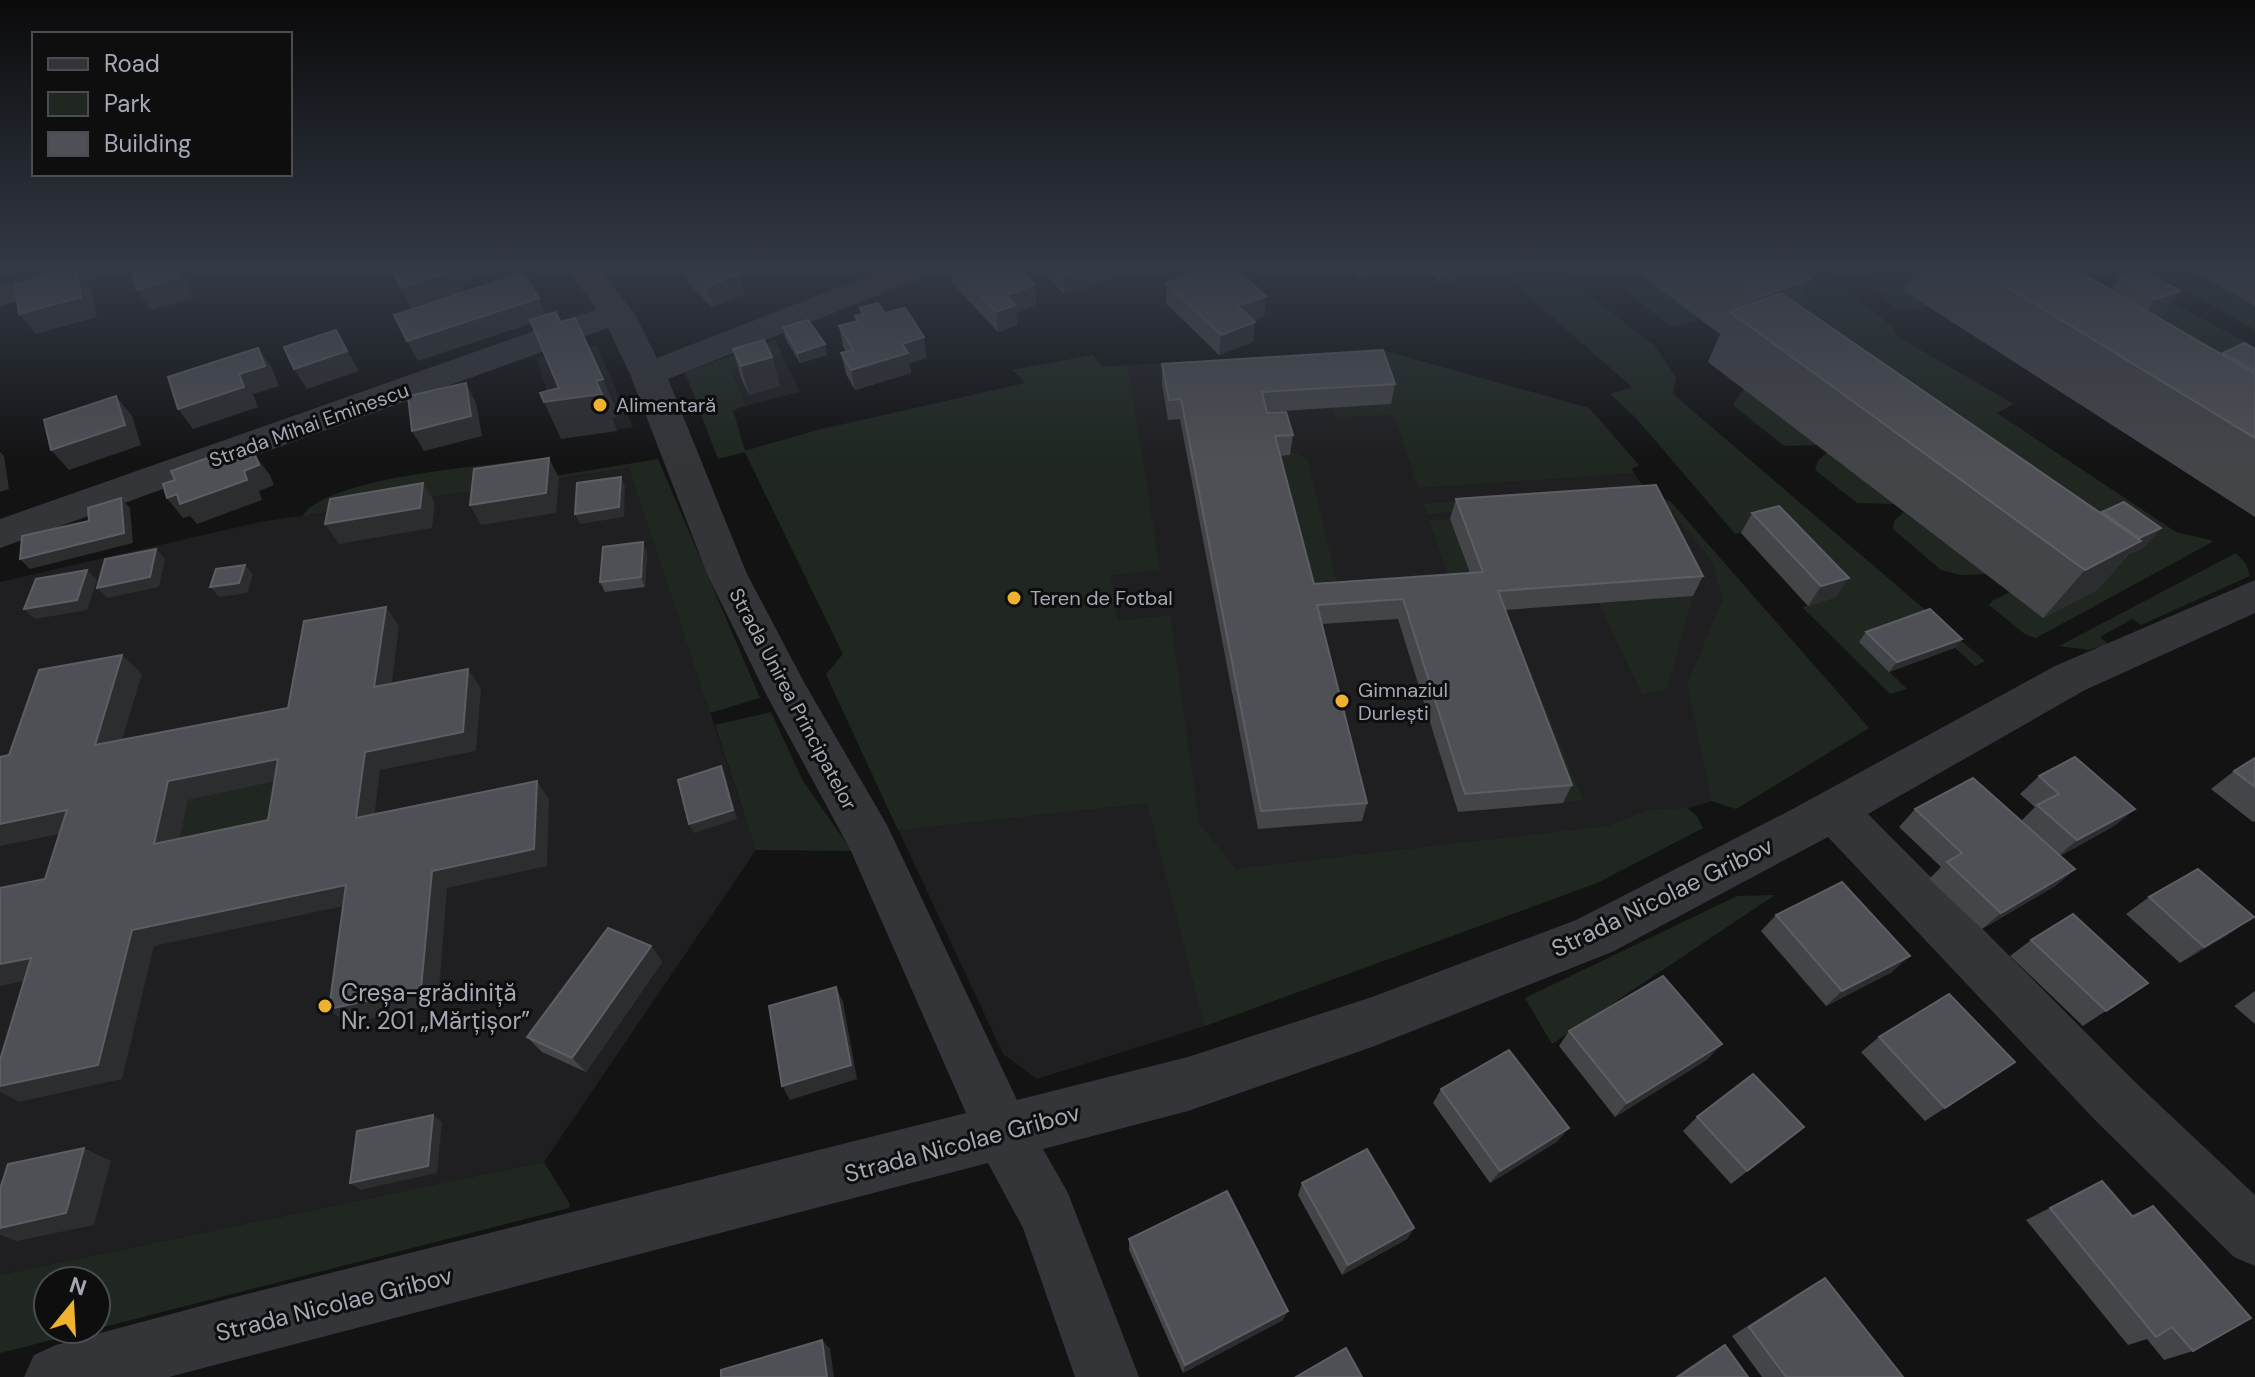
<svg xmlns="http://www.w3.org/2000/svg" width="2255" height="1377" viewBox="0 0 2255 1377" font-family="'DM Sans',sans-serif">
<rect width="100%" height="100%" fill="#131314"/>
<g fill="#1f1f21">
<path d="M568,346H597L633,427L561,439L537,359Z"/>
<path d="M1378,349L1589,408L1639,465L1631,469L1647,491L1671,502L1869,728L1736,809L1712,801L1688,808L1697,816L1703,828L1597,883L1205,1026L1037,1079L1003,1054L826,675L843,654L744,451L818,430L1025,383L1013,370L1093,355L1103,367Z"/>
<path d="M782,354L800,392L746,406L731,368Z"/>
<path d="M629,468L756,850L544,1162L0,1275V582L259,522Z"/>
</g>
<g fill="#1f2720">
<path d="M1495,267H1573L1586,277L1564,276L1654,345L1676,377L1673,394L1985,661L1975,666L1923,619L1860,643L1907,689L1890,694L1802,607L1835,597L1768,526L1735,534L1636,418L1610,394L1632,387Z"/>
<path d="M1702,267H1814L1891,325L1898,337L2014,404L1997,413L2176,532L2214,541L2036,638L2026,635L1989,605L1992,601L2010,592L2043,617Z"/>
<path d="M1866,267H1922L2149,314L2169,307L2157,294L2253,346L2215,363L1928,306L1909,311L1896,310L1864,274Z"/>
<path d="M2145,267H2185L2255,306V330Z"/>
<path d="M1644,276L1700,319L1672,327L1619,286Z"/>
<path d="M775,340L782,354L731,369L746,406L733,410L745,451L818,430L1026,383L1013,370L1093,355L1102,367L1128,365L1160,570L1110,575L1118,621L1170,615L1199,823L1236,869L1608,826L1648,810L1687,808L1697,816L1703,828L1597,883L1205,1026L1147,803L898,830L826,674L843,654L745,452L718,459L685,372Z"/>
<path d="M1378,349L1589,408L1639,465L1632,469L1634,473L1418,488L1394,415L1336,417L1333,407L1379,370L1162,384L1159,364Z"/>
<path d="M1744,389L1817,445L1784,446L1733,405Z"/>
<path d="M1289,450L1307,458L1337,583L1448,576L1429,520L1450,519L1477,592L1310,604L1273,456Z"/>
<path d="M1827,452L1894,504L1857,503L1815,470L1818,461Z"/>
<path d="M658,459L760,698L710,713L629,468L302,516C329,478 469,468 518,461L526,462L531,480Z"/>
<path d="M1642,484L1647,491L1671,502L1869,728L1736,809L1712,801L1687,685L1723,598L1712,561L1671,511L1653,498L1427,514L1423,504Z"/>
<path d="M1904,512L1986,574L1961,575L1941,570L1893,529L1894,521Z"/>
<path d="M2236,553L2246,564L2250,576L2141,625L2132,619L2100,637L2108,644L2089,650L2059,646Z"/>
<path d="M1693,595L1667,689L1642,694L1599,603Z"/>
<path d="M1531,671L1583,800L1563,803L1514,673Z"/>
<path d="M771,712L803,781L852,851L756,850L715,725Z"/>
<path d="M295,777L286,837L175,861L188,800Z"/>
<path d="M1775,895L1552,1044L1525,998L1737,896Z"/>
<path d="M544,1162L570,1204L569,1208L96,1329V1281H48V1329H95L0,1353V1275Z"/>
</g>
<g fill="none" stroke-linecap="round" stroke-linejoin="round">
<g fill="#343539" fill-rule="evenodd">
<path d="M64,267H115L110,274L0,306V286Z"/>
<path d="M565,267H598L634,313L657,358L891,267H936L931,274L668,379L747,574L805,684L887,825L1017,1100L1188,1057L1372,997L1576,920L1789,811L2055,666L2255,580V613L2085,690L1868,814L2135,1082L2255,1195V1266L2234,1257L2095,1120L1828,837L1612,952L1372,1047L1188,1111L1043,1149L1068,1193L1139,1377H1075L1023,1228L988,1163L169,1377H24L34,1355L56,1345L227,1299L966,1113L850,849L767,696L707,574L630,374L608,328L0,548V519L597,309Z"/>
</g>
</g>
<g fill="#444549">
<path d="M684,267H732L739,274L745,294L712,307L689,284Z"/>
<path d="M950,267H1023V273L1035,285L1036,305L1016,313L1017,325L998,332L952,283Z"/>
<path d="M1039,267H1135V271L1064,294Z"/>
<path d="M1337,267H1394L1361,279L1350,269L1342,271Z"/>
<path d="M1424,267H1480L1472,270L1471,275L1442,284Z"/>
<path d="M1630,267H1795L1798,304L2101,514L2102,512L2161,528L2143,548L2129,554L2097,590L2043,618L1708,362L1720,334Z"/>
<path d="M1918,267H2075L2074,269L2111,290L2120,277L2178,296L2159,318L2221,354L2223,353L2255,349V517L1904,291Z"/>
<path d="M2185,267H2255V306Z"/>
<path d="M1226,275L1266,296L1264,316L1254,320L1253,342L1219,355L1166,303V283Z"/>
<path d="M860,308L885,313L927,358L909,363L911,373L855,390L846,374L841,353L846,352L843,346L839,326L856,321L855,316L861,315Z"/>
<path d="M783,327L825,344L827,355L800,363L785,338Z"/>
<path d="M733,349L772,357L780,386L749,395L741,378Z"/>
<path d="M1162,364L1395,384L1391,404L1267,412L1293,435L1290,455L1280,456L1314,584L1470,573L1450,519L1456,499L1703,576L1693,596L1505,610L1572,785L1563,803L1458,812L1398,619L1321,624L1367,803L1362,821L1258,829L1180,419L1168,420L1162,384Z"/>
<path d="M1752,513L1836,597L1808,606L1741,533Z"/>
<path d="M647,552L645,587L605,592L600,582Z"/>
<path d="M1866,632L1962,639L1954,648L1889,672L1859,642Z"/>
<path d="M2255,758V821L2253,822L2211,789L2234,771Z"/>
<path d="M2039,776L2135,809L2114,826L2060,856L2075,869L2055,886L1982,929L1929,879L1941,867L1899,827L1915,809L2021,821L2035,807L2020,794Z"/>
<path d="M2149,897L2229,934L2180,963L2126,914Z"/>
<path d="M1776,915L1892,972L1826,1006L1761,931Z"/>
<path d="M2031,940L2148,983L2083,1026L2010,956Z"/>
<path d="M651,946L662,962L586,1072L542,1052L527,1037Z"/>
<path d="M2255,991V1024L2234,1006Z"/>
<path d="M1569,1031L1708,1059L1615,1117L1559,1046Z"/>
<path d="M1879,1037L2015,1062L1925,1121L1861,1052Z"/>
<path d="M1441,1089L1558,1141L1490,1183L1433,1103Z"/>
<path d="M1697,1117L1804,1127L1731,1184L1683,1131Z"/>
<path d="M2102,1181L2132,1215L2153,1206L2193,1351L2164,1360L2147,1339L2128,1345L2026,1220Z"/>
<path d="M1302,1183L1414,1228L1407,1239L1342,1275L1298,1195Z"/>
<path d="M1129,1239L1283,1320L1183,1373L1129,1250Z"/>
<path d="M1825,1278L1903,1377H1762L1732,1336L1807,1288Z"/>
<path d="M1725,1345L1748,1377H1675L1709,1354Z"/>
</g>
<g fill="#2c2d2f">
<path d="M15,267H35L19,272Z"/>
<path d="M176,267H183L193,298L151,310L137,290Z"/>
<path d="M244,267H276L249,275Z"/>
<path d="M453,267H479L483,276L462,283L465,291L411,308L401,288Z"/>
<path d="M1085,267H1135V271L1064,294L1063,274Z"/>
<path d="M1343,267H1350V269L1342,271Z"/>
<path d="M1363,267H1394L1361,279Z"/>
<path d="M1466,267H1480L1472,270L1471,275L1442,284L1444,274Z"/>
<path d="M76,268L91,288L97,317L36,334L19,314Z"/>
<path d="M739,274L745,294L712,307L706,287Z"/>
<path d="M1811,278L1786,327L1747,324L1760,297Z"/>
<path d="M1035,285L1036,305L1016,313L1017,325L998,332L996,312L1007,295Z"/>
<path d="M2180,291L2174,298L2178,296L2158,320L2134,328L2156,299Z"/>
<path d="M1266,296L1264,316L1237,326L1238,306Z"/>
<path d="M539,298L548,318L418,361L407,341Z"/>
<path d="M1255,322L1253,342L1219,355L1221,335Z"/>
<path d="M336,330L359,371L307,389L294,369Z"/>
<path d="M924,337L927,358L909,363L911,373L855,390L851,370L902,344Z"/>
<path d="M825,344L827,355L800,363L798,353Z"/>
<path d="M258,348L272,368L279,386L253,394L258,407L193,429L178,409L239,374Z"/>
<path d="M772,357L780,386L749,395L741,366Z"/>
<path d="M603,379L619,416L612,418L617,431L561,439L544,402Z"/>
<path d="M466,383L476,403L482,436L424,451L412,431Z"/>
<path d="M116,396L132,416L141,445L69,470L51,450Z"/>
<path d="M238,447L253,467L255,455L270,475L274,485L259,491L262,500L197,524L190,516L183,518L167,498L244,471L243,460Z"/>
<path d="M0,452L4,456L9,489L0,492Z"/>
<path d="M549,458L559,478L556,513L481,525L470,505Z"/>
<path d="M621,477L625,487L624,517L580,524L575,514Z"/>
<path d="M423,483L435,503L432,528L339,544L325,524Z"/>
<path d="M121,498L130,508L133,543L30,569L20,559L124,533Z"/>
<path d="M2161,528L2143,548L2129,554L2097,590L2043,618L2085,570L2132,546L2139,538Z"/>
<path d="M643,542L647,552L645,587L641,577Z"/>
<path d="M156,549L165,559L159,587L107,598L97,588Z"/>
<path d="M245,565L253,575L247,593L219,597L210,587Z"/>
<path d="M87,570L97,580L87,610L35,619L24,609Z"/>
<path d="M1849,578L1836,597L1808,606L1821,586Z"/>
<path d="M386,607L399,626L389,706L374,687Z"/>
<path d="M1962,639L1954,648L1889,672L1897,662Z"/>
<path d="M122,655L142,674L115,763L95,745Z"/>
<path d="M468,669L481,688L476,751L380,770L372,835L356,818L365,752Z"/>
<path d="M278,759L295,777L188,800L175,861L154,844L168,781Z"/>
<path d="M721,766L725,776L737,819L694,833L689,824Z"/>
<path d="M537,781L549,799L547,866L447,888L438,1004L347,1024L329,1009L432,871Z"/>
<path d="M2135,809L2114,826L2056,858L2077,840Z"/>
<path d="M67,810L89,828L0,846V824Z"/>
<path d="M2075,869L2055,886L1982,929L2001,913Z"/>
<path d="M346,885L363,902L154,946L122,1079L19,1102L0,1092V1086L132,930Z"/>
<path d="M2254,917L2229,934L2180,963L2204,947Z"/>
<path d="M651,946L662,962L586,1072L572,1058Z"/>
<path d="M1910,956L1892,972L1826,1006L1842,991Z"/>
<path d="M31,958L56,974L0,986V964Z"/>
<path d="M836,987L843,1002L857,1079L790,1100L782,1086Z"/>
<path d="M1722,1044L1708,1059L1615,1117L1627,1103Z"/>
<path d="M433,1115L442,1122L437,1173L360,1190L350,1183Z"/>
<path d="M1569,1128L1558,1141L1490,1183L1500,1171Z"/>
<path d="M84,1148L111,1161L94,1225L17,1241L0,1235V1228Z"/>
<path d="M1414,1228L1407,1239L1342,1275L1348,1265Z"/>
<path d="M1288,1311L1283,1320L1183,1373L1185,1365Z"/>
<path d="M822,1340L830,1349L834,1377H827Z"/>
</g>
<g fill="#4f5055" stroke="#5c5e64" stroke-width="2" fill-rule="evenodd">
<path d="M130,267H176L179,277L137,290Z"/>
<path d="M389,267H454L456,270L401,288Z"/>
<path d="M686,267H732L739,274L706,287Z"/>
<path d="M954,267H1018L1035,285L1007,295L1015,305L996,312Z"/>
<path d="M1056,267H1085L1063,274Z"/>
<path d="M1212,267H1217L1226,275L1238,271L1266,296L1238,306L1255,322L1221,335L1166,283Z"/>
<path d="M1437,267H1466L1444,274Z"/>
<path d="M1718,267H1795L1811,278L1760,297Z"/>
<path d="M1974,267H2071L2255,374V438Z"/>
<path d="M76,268L81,297L19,314L15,285Z"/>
<path d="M2144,269L2180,291L2156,299L2120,277Z"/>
<path d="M523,273L539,298L407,341L394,315Z"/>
<path d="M1781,293L2141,541L2085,570L1730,312Z"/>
<path d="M878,303L885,313L905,308L924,337L902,344L908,353L851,370L841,353L853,350L839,326L858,321L855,316L863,314L860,308Z"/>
<path d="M556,312L560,322L575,318L603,379L596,381L602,394L544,402L540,393L559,388L530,320Z"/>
<path d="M808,320L825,344L798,353L783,327Z"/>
<path d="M336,330L347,351L294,369L284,347Z"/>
<path d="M764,340L772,357L741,366L733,349Z"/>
<path d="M2244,343L2255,349V371L2223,353Z"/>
<path d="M258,348L265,366L239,374L244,387L178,409L168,377Z"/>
<path d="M1383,350L1395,384L1262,392L1267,413L1286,412L1293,435L1275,436L1314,584L1483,572L1456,499L1656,485L1703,576L1498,591L1572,785L1465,794L1403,599L1317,605L1367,803L1261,811L1181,399L1169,400L1162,364Z"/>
<path d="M466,383L471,416L412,431L408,396Z"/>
<path d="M116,396L125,425L51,450L44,420Z"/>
<path d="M238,447L243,460L255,455L259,465L244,471L247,480L180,504L177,494L167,498L163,484L175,480L171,471Z"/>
<path d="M549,458L546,493L470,505L474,469Z"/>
<path d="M621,477L619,507L575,514L577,483Z"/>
<path d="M423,483L420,508L325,524L330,499Z"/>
<path d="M121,498L124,533L20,559L22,536L89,521L88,508Z"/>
<path d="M2124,502L2161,528L2139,538L2102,512Z"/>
<path d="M1779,506L1849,578L1821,586L1752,513Z"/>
<path d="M643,542L641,577L600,582L603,547Z"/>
<path d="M156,549L150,577L97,588L105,559Z"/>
<path d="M245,565L239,583L210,587L216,569Z"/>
<path d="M87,570L77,600L24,609L36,579Z"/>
<path d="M386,607L374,687L468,669L463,732L365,752L356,818L537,781L534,849L432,871L421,989L329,1009L346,885L132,930L98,1065L0,1086V1060L31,958L0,964V888L45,879L67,810L0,824V757L9,755L39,670L122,655L95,745L288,708L304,621ZM278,759L268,820L154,844L168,781Z"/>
<path d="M1930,609L1962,639L1897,662L1866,632Z"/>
<path d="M2075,757L2135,809L2077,840L2037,805L2059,794L2039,776Z"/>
<path d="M2255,758V787L2234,771Z"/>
<path d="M721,766L733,810L689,824L678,780Z"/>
<path d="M1973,778L2075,869L2001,913L1947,862L1962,853L1915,809Z"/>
<path d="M2198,869L2254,917L2204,947L2149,897Z"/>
<path d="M1842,882L1910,956L1842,991L1776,915Z"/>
<path d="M2073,914L2148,983L2106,1011L2031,940Z"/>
<path d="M608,928L651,946L572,1058L527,1037Z"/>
<path d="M1663,976L1722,1044L1627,1103L1569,1031Z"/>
<path d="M836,987L851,1065L782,1086L769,1006Z"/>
<path d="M1949,994L2015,1062L1945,1108L1879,1037Z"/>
<path d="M1509,1050L1569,1128L1500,1171L1441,1089Z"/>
<path d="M1753,1074L1804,1127L1747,1171L1697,1117Z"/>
<path d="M433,1115L428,1166L350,1183L357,1131Z"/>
<path d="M84,1148L66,1213L0,1228V1189L8,1164Z"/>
<path d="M1367,1149L1414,1228L1348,1265L1302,1183Z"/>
<path d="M2102,1181L2133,1217L2153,1206L2251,1318L2193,1351L2172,1327L2156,1337L2050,1208Z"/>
<path d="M1227,1191L1288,1311L1185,1365L1129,1239Z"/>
<path d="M1825,1278L1903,1377H1786L1749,1327Z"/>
<path d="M822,1340L827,1377H721V1370Z"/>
<path d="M1725,1345L1748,1377H1678Z"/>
<path d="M1346,1348L1362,1377H1296Z"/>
</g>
<linearGradient id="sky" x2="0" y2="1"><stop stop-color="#0a0a0b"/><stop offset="0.58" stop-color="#333945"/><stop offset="1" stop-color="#333945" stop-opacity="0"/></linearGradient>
<rect width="2255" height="460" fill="url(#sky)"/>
<g fill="#efb230" stroke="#0e0e0f" stroke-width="3">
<circle cx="600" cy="405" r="8"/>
<circle cx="1014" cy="598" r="8"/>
<circle cx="1342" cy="701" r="8"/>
<circle cx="325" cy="1006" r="8"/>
</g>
<g text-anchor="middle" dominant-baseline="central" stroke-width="6" stroke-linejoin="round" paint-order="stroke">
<g font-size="20" fill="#a5a9b5" stroke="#0e0e0f" text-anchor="start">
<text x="616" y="405">Alimentară</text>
<text x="1030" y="598">Teren de Fotbal</text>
<text x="1358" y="690">Gimnaziul<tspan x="1358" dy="23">Durlești</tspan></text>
</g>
<g font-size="20" fill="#a5a9b5" stroke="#0e0e0f">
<text transform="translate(309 425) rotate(-20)">Strada Mihai Eminescu</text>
<text transform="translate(793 699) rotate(62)">Strada Unirea Principatelor</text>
</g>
<g font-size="24" fill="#a5a9b5" stroke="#0e0e0f">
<text transform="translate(1662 897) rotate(-26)">Strada Nicolae Gribov</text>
<text transform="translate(962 1143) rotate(-15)">Strada Nicolae Gribov</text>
<text transform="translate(334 1304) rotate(-14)">Strada Nicolae Gribov</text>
</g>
<g font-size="24" fill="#a5a9b5" stroke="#0e0e0f" text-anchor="start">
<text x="341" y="992">Creșa-grădiniță<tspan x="341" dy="28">Nr. 201 „Mărțișor”</tspan></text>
</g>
</g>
<rect x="32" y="32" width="260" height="144" fill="#0e0e0f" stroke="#4a4c51" stroke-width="2"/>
<rect x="48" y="58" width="40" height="12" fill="#343539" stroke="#4a4c51" stroke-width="2"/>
<text x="104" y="72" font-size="24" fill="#a5a9b5">Road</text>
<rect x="48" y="92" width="40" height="24" fill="#1f2720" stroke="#4a4c51" stroke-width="2"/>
<text x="104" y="112" font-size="24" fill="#a5a9b5">Park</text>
<rect x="48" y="132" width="40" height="24" fill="#4f5055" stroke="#4a4c51" stroke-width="2"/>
<text x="104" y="152" font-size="24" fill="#a5a9b5">Building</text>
<g transform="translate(72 1305) rotate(18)"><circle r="38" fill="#0e0e0f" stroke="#4a4c51" stroke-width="2"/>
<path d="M0-6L14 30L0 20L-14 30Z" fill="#efb230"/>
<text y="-12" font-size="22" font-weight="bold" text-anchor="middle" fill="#a5a9b5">N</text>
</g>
</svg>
